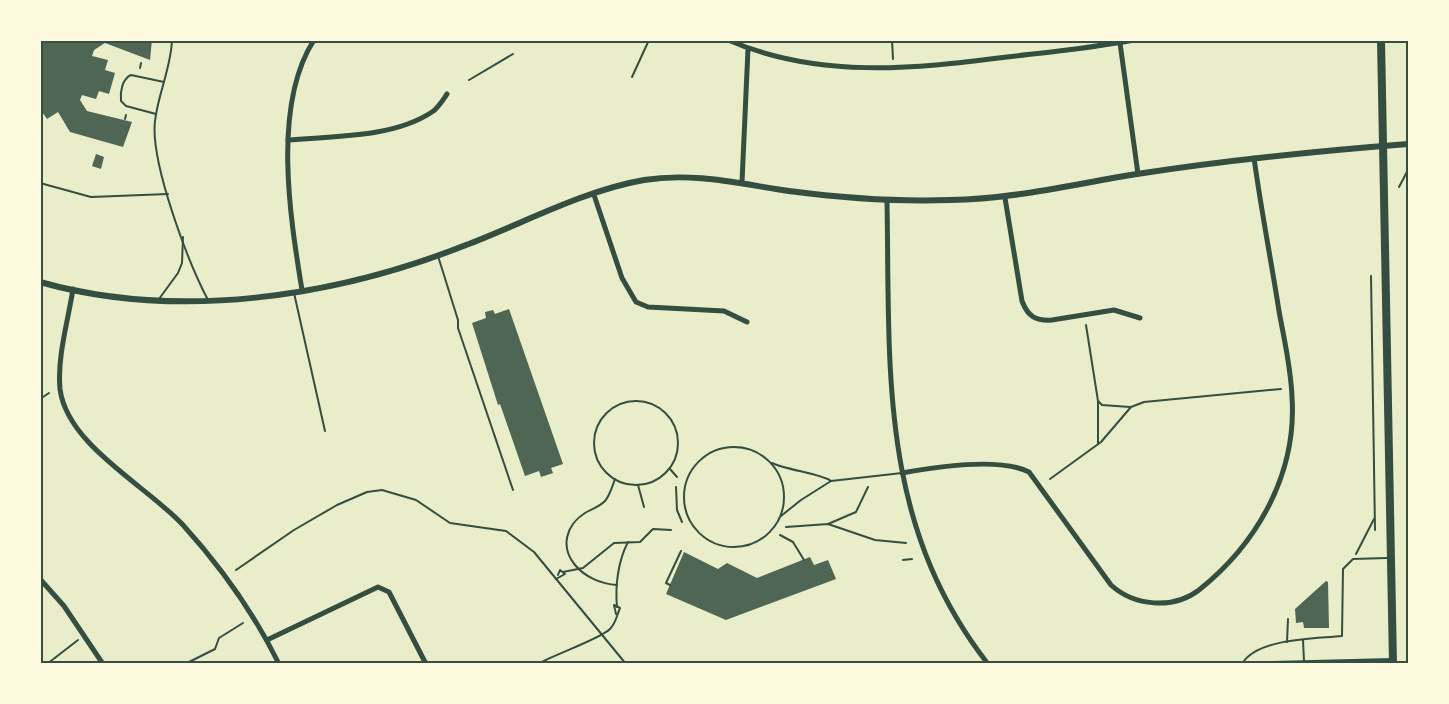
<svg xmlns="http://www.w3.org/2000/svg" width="1449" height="704" viewBox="0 0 1449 704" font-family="'Golos Text',sans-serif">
<rect width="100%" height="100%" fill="#e9edc9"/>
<g fill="#4f6655">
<path d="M40,40H152L150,60L105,43L94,50L92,56L108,60L105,70L115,73L109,94L99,91L96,99L82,95L80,100L87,111L132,122L123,147L70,132L58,112L47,119L40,109Z"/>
<path d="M96,154L104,157L101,169L92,166Z"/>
<path d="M509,309L563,464L551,468L553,473L541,477L539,471L525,476L500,404L498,405L472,323L486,318L485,312L493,310L495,314Z"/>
<path d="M684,552L718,569L727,563L757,578L810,557L814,565L828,560L836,579L726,620L666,594Z"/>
<path d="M1326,581L1328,582L1329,628H1304L1303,622L1296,623L1295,609Z"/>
</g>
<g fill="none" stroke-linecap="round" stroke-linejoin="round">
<g stroke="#344e41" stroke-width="2">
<path d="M892,40L893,59"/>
<path d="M140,68L141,63"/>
<path d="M632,77L649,40"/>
<path d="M469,80L513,54"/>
<path d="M125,119L126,115"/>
<path d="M1399,187L1408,170"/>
<path d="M1371,276L1375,530"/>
<path d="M1086,325L1098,401V444"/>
<path d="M40,399L49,393"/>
<circle cx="636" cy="443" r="42"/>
<path d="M1098,401L1102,405L1130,407"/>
<path d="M670,469L677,477"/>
<path d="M615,479C612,487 610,495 605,501C599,507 592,509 585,513C566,525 560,547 575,565C585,577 601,584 617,585"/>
<path d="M1050,479L1101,442L1131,407L1144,402L1281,389"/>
<path d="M638,485L644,507"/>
<path d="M676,487L677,510L682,522"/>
<path d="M828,524L856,512L868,487"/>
<path d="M786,527L828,524L875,540L906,543"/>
<path d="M780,535L793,542L804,560"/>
<path d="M1356,554L1374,519"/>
<path d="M903,560L912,559"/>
<path d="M236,570L294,530L337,505L367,492L382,490L416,500L450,523L506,531L534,552L626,664"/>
<path d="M563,572L583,568L614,543L640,542L653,529L671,530"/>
<path d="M556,579L565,574L560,570L558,575"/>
<path d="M670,585L666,583L681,551"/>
<path d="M617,607C615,586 618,561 628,542"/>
<path d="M47,664L78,640"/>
<path d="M185,664L215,649L219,638L243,623"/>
<path d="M538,664C555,654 600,639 610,629C616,623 617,615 620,608L614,605L616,614"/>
</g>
<g stroke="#344e41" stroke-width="2">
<path d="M172,40C171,68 158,94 155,121C150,162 188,262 208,300"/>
<path d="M156,114L126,106L121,101C120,92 122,79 131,75L164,82"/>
<path d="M40,183L91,197L168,194"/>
<path d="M438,256L458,320V328L513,490"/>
<path d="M294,293L325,431"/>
<path d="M159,299L178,273L182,263L183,237"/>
<circle cx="734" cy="497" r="50"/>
<path d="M772,463C787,470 822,474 831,481"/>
<path d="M781,516L801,500L831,481L902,473"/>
<path d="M1303,640L1304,661"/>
<path d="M1287,642L1288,619"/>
<path d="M1242,664C1257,638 1315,639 1342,636L1343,569L1353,559L1387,558"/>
</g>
<g stroke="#344e41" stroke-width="5">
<path d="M728,40C818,79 913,69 1007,57C1050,52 1092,48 1134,40"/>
<path d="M1120,43L1138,174"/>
<path d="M288,140C333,136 393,138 432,112C438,108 443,100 447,94"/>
<path d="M742,182L748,49"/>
<path d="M594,195L622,278L636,302L648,307L724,311L747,322"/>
<path d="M1005,198L1022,301C1028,317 1036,321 1052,320L1114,310L1140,318"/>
<path d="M887,201C890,369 878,523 988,664"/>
<path d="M73,289C68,321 57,357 60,389C67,445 147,486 183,525C221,567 254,613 279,664"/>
<path d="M302,290C290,217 272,105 314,40"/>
<path d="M902,473C935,467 999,457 1029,472L1111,585C1134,606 1173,610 1199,590C1258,543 1297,473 1292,397C1291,368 1284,339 1279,311C1271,260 1261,209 1254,158"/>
<path d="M40,579L64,606L103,664"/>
<path d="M267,640L378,587L389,592L426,664"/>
</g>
<g stroke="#344e41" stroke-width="6">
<path d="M40,282C178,321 335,297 466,245C524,223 582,191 644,180C694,172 740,184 789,191C843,198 896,202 950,200C1014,199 1074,184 1137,174C1227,160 1318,151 1408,144"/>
<path d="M1272,664L1393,661"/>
</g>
<path stroke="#344e41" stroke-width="8" d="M1381,40L1393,664"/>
</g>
<rect width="1449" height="704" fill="none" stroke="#fefae0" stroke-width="84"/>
<rect x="42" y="42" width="1365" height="620" fill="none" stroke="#344e41" stroke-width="2"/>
</svg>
